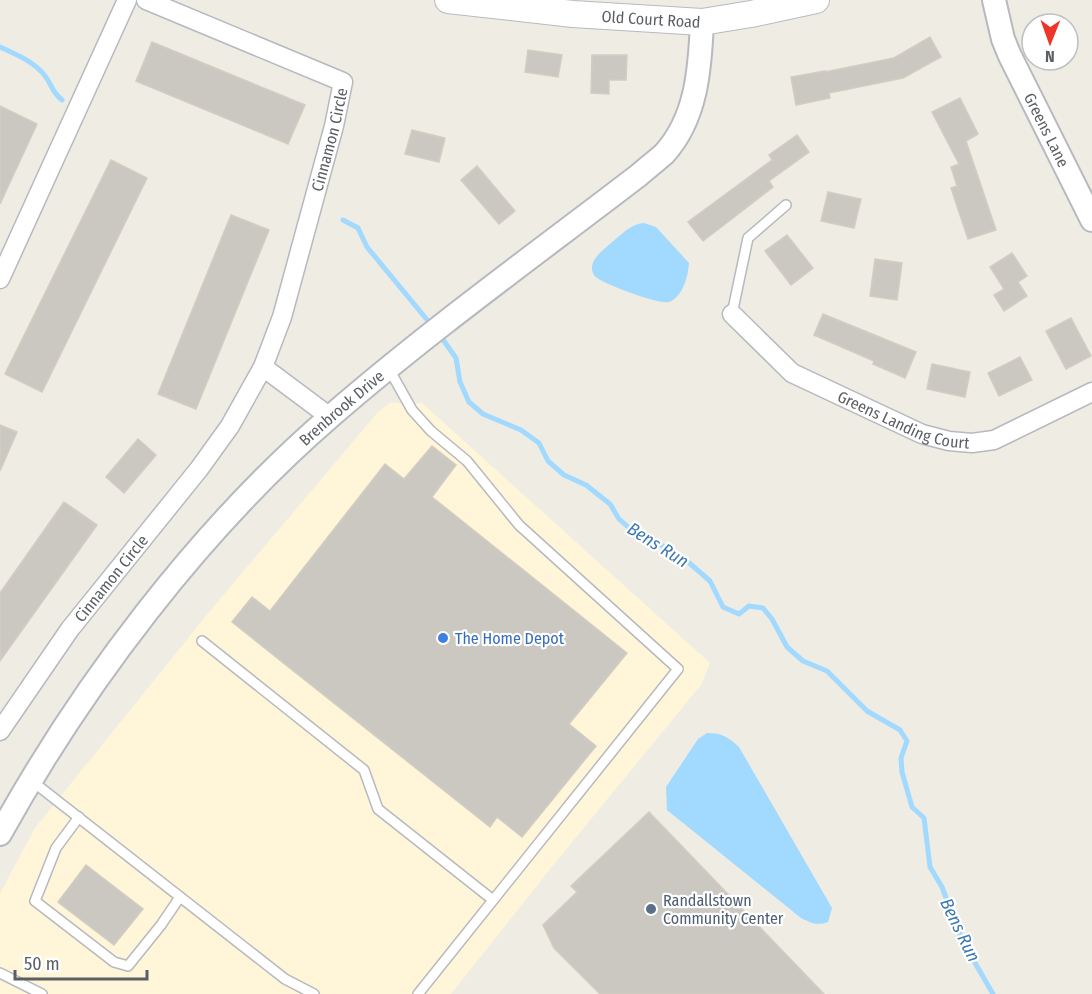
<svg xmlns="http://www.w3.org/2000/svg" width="1092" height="994" viewBox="0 0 1092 994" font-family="'Fira Sans Condensed',sans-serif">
<rect width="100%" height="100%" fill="#eeece3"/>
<path fill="#fff5d8" d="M390,403H422L710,663L701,685L555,863L451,994H0V893L35,828L214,606L378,412Z"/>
<g fill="#a2d9ff">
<path d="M644,223L656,227L689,263C688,276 683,297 669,302C660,305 603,284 596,277C594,276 592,271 592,269C591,259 603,250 610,244C621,235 630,224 644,223Z"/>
<path d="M707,733C722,733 728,737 739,747L832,908L828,922C817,926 811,923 801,918L667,810L666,787L698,739Z"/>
</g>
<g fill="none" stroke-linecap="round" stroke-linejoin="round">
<g stroke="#a2d9ff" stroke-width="5">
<path d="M0,47C15,54 35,62 45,76C53,86 50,90 62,100"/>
<path d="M343,220L358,228L367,247L433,327"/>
<path d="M439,334L456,358L460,382L469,402L483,414L521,430L539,443L548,461L564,475L586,485L610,504L619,519L636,534L665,547L687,561L710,581L723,607L739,614L749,606L763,608L772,619L787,647L803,661L827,671L867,711L900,730L907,741L901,758L902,772L912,807L924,818L930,867L942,887L963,942L993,994"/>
</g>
</g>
<g fill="#cbc8c2" stroke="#d3cdc1" stroke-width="1.5">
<path d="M930,37L941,57L903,78L829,93L830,98L796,105L791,77L825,71V72L894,58Z"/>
<path d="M152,42L305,105L288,144L136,81Z"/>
<path d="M528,50L562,55L558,77L525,72Z"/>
<path d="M592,55H627L626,80H609V94L591,93Z"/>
<path d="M960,98L978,134L966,141L996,230L968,239L951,188L957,186L951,167L959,164L932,112Z"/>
<path d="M0,106L37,124L0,204Z"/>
<path d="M412,130L445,138L439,162L405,154Z"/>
<path d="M797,135L809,152L769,181L773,187L703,241L688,222L772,160L769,155Z"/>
<path d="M111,160L147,178L42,392L5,374Z"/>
<path d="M477,166L515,211L499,224L461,180Z"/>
<path d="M828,192L861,199L854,228L821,221Z"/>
<path d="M231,215L269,230L196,409L158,394Z"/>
<path d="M787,235L813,268L791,285L765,251Z"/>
<path d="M1012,253L1027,276L1018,282L1027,296L1004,311L994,295L1004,289L990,267Z"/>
<path d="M875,259L902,263L897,300L870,296Z"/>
<path d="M823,314L916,352L905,378L873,364L874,361L814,335Z"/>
<path d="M1071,318L1091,356L1066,369L1046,331Z"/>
<path d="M1020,357L1032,380L999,396L988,373Z"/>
<path d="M932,364L970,372L965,397L927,389Z"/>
<path d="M0,425L17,432L0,471Z"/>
<path d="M138,439L156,455L124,493L106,477Z"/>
<path d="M432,446L456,465L432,497L627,653L569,724L596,746L522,837L497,817L490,827L232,622L252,597L270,611L385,464L404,479Z"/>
<path d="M64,502L97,525L0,661V593Z"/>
<path d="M649,812L824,994H600L554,948L543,925L577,892L571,886Z"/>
<path d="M86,865L143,909L114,945L58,902Z"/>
</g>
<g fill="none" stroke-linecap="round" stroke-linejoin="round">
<defs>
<g id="service">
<path d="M732,314L748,238L786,205"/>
<path d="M389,369L412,410L431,431L467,461L519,525L678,669L418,994"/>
<path d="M202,641L364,770L378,809L493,900"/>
<path d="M32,781L285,979L314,994"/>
<path d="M79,817L56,848L35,901L114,962L128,966L161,925L180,897"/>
<path d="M0,973L42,994"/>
</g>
<g id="minor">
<path d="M0,279L127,0"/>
<path id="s1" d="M732,314L792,373L922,434L949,441L972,443L994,440L1092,392"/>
<path d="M263,367L330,417"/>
<path id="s2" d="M0,731L70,629L199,469L230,426L263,367L282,317L334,126L343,82L146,0"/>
</g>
<g id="tertiary">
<path id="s3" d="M994,0L1003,39L1010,56L1092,220"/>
<path id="s4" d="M0,834C83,684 200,529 331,416C429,331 536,254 639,175C647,168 656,161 664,154C697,118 700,68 702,22"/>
</g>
<g id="secondary">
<path id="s5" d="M448,0L573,14L702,22L751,14L816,0"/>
</g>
</defs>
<use href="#service" stroke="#b6b9be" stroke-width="12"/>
<use href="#minor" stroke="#b6b9be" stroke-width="21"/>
<use href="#tertiary" stroke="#b6b9be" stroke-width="26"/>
<use href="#secondary" stroke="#b7bac0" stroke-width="28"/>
<use href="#service" stroke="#fff" stroke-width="9"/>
<use href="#minor" stroke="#fff" stroke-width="18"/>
<use href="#tertiary" stroke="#fff" stroke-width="22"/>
<use href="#secondary" stroke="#fff" stroke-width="26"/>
</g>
<circle fill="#3f7fe0" stroke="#fff" stroke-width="2" cx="443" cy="638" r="6"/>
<circle fill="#5c6f8a" stroke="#fff" stroke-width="2" cx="651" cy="909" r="6"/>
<g text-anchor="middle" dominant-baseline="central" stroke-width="4.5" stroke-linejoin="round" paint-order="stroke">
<g font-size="16" fill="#5b5f64" stroke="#fff">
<text stroke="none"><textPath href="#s5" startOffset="204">Old Court Road</textPath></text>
<text stroke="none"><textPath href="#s3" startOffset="141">Greens Lane</textPath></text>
<text stroke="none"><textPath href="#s2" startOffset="687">Cinnamon Circle</textPath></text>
<text stroke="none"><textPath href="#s4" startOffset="549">Brenbrook Drive</textPath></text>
<text stroke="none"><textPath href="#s1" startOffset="206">Greens Landing Court</textPath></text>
<text stroke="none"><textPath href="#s2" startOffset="189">Cinnamon Circle</textPath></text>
</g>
<g font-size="16" fill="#366cbe" stroke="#fff" text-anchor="start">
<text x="455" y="638">The Home Depot</text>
</g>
<g font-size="16" fill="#4e5e75" stroke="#fff" text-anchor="start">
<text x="663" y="900">Randallstown<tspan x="663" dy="18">Community Center</tspan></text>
</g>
<g font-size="18" font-style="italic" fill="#3c79b4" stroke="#fff">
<text transform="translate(658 545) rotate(32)">Bens Run</text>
<text transform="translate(960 930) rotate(64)">Bens Run</text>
</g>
</g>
<g transform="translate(1050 42) rotate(181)"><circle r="28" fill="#ffffff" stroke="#bdbfc1" stroke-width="1.5"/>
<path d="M0-4.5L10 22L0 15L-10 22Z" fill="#ee352a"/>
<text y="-9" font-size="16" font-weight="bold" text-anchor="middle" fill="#5b5f64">N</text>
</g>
<path d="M15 970v9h132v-9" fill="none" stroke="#5b5f64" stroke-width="3"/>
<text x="24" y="970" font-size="18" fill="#5b5f64" stroke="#ffffff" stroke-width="4.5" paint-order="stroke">50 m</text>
</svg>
